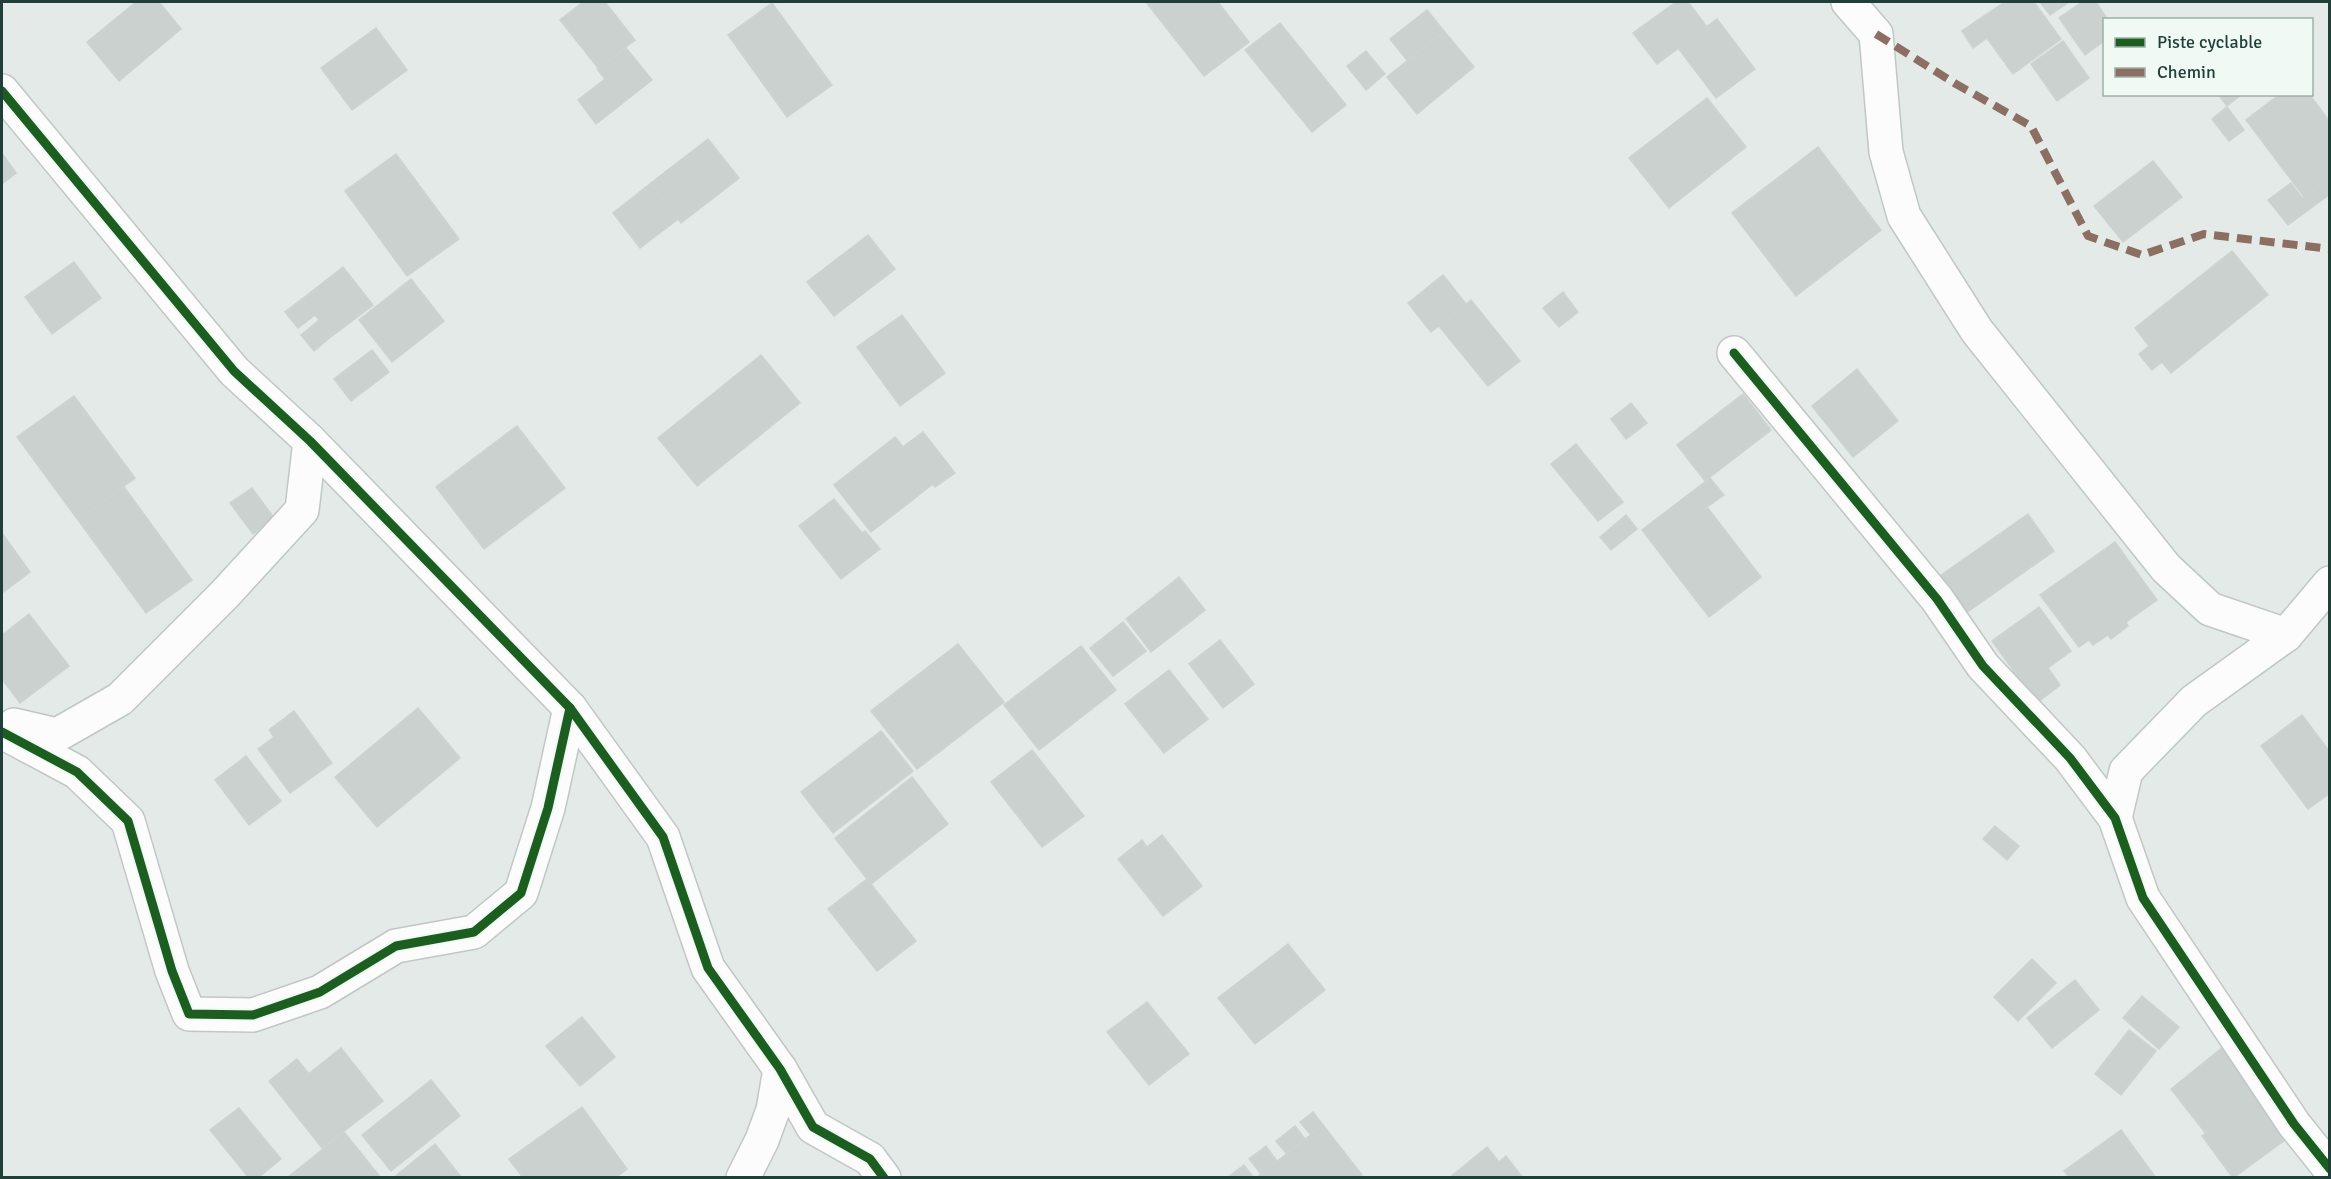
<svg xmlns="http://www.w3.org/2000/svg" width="2331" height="1179" viewBox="0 0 2331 1179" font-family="Signika,sans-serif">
<rect width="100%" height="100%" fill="#e3eae7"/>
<g fill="#cad1ce" stroke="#ccd3d0" stroke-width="1.5">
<path d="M136,2H159L181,29L119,81L87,42Z"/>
<path d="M583,2H605L635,40L598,68L560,20Z"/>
<path d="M1146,2H1218L1249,42L1204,76Z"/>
<path d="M1676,2H1688L1707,27L1657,64L1633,33Z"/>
<path d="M2005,2H2034L2061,39L2013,74L1975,22Z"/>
<path d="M2040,2H2069L2050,15Z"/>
<path d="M2082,2H2096L2108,20H2104V41L2085,55L2059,18Z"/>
<path d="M772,3L832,85L787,117L728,35Z"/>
<path d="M1427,10L1444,31L1407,60L1390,39Z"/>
<path d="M1717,19L1755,69L1716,98L1678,48Z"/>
<path d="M1975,22L1987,38L1973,48L1962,31Z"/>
<path d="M1280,23L1346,105L1312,132L1245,50Z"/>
<path d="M376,28L407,70L352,110L321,68Z"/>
<path d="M1444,31L1474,67L1417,114L1387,77Z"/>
<path d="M2063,41L2089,78L2057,101L2031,64Z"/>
<path d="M626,48L652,80L596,124L578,100L605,79L597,69Z"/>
<path d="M1366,51L1385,74L1366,90L1347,66Z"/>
<path d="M2218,94H2242L2227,106Z"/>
<path d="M2280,94H2309L2330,122V178L2304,197L2246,120Z"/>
<path d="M1707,98L1746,147L1669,208L1629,158Z"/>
<path d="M2227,107L2244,130L2229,141L2212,119Z"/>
<path d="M708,139L739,178L681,223L651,183Z"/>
<path d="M1818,147L1881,230L1796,296L1732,213Z"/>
<path d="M2,153L16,173L2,184Z"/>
<path d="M396,154L459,239L407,276L345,191Z"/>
<path d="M2153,161L2182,197L2123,242L2094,206Z"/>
<path d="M2330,178V194L2288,225L2268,200L2291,183L2302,198Z"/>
<path d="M651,183L678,219L640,248L613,213Z"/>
<path d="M868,235L895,269L834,316L807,282Z"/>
<path d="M2232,251L2268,295L2171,373L2162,362L2152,370L2139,354L2149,346L2135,328Z"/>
<path d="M74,262L101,298L52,334L25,297Z"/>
<path d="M343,267L373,305L332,336L302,299Z"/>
<path d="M1443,275L1466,304L1431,332L1408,303Z"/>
<path d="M411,279L444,321L392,362L359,320Z"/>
<path d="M1563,292L1578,312L1559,327L1543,308Z"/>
<path d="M302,299L315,315L298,328L285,312Z"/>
<path d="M1471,300L1520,361L1488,386L1439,326Z"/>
<path d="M902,315L945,373L900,406L857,347Z"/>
<path d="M319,320L332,336L314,351L301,335Z"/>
<path d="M372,350L389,372L351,401L334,379Z"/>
<path d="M761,355L800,403L697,486L658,438Z"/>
<path d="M1857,369L1898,421L1853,457L1812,406Z"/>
<path d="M1743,394L1771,430L1705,481L1677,445Z"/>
<path d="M74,396L135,478L78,520L17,437Z"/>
<path d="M1631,403L1647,423L1626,439L1611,419Z"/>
<path d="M517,426L565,488L484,549L436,487Z"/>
<path d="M923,432L955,473L935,487L903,447Z"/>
<path d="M895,437L933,484L871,532L834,485Z"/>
<path d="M1576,444L1623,502L1598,521L1551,464Z"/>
<path d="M1710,478L1724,495L1707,507L1761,577L1709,617L1642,530Z"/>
<path d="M124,487L192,580L146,613L78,520Z"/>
<path d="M252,488L274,518L253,534L230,503Z"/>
<path d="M834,499L862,533L865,531L880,549L841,579L799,526Z"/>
<path d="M2028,514L2054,551L1966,613L1940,576Z"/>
<path d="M1626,515L1637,529L1611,550L1600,537Z"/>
<path d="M2,533L30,572L2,593Z"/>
<path d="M2115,542L2157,600L2126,622L2128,626L2111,639L2108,635L2093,645L2089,640L2079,647L2040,595Z"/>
<path d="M1179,577L1205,610L1151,652L1126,619Z"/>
<path d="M2039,607L2071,651L2048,668L2060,685L2037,703L1992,641Z"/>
<path d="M29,614L69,666L20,703L2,679V635Z"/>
<path d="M1123,622L1146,651L1113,676L1090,648Z"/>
<path d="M1220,640L1254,684L1223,708L1189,664Z"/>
<path d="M958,644L1004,702L917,769L871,711Z"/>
<path d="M1081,646L1116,690L1039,750L1004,705Z"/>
<path d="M1169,670L1208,719L1164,753L1125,704Z"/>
<path d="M418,708L460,758L377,827L335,777Z"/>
<path d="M294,711L332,763L290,793L258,749L274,737L269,730Z"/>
<path d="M2302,715L2330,752V793L2308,809L2261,746Z"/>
<path d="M881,731L913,771L833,833L801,792Z"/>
<path d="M1032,750L1084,816L1042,847L991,782Z"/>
<path d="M246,756L281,801L249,825L215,780Z"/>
<path d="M912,777L948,824L871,884L835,838Z"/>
<path d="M1995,826L2019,846L2007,860L1983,839Z"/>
<path d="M1162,835L1202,886L1163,916L1118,859L1142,840L1147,847Z"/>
<path d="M867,879L916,941L877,971L828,909Z"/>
<path d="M1288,944L1325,990L1255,1044L1218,998Z"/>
<path d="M2032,959L2056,983L2018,1021L1994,997Z"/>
<path d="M2075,980L2099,1010L2052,1048L2027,1018Z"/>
<path d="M2142,996L2179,1027L2159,1049L2123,1018Z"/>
<path d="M1147,1002L1189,1054L1149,1085L1107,1032Z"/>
<path d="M582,1017L615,1057L580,1086L546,1046Z"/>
<path d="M2129,1030L2156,1051L2121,1095L2095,1074Z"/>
<path d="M2223,1047L2260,1092L2207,1135L2171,1089Z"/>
<path d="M341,1048L383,1101L322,1148L281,1096Z"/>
<path d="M297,1059L309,1074L281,1096L269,1081Z"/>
<path d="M431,1080L460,1116L391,1171L362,1135Z"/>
<path d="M2260,1092L2292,1135L2233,1178L2202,1136Z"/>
<path d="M582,1107L627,1169L615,1178H523L509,1159Z"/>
<path d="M239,1108L281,1159L258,1178H249L210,1130Z"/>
<path d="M1313,1112L1323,1125L1311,1135L1300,1122Z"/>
<path d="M1323,1125L1362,1175L1359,1178H1256Z"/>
<path d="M1295,1126L1305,1139L1286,1153L1276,1141Z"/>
<path d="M2121,1130L2156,1178H2070L2064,1171Z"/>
<path d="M344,1132L381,1178H287Z"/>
<path d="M435,1144L462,1178H393Z"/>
<path d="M1266,1146L1277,1161L1261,1174L1249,1159Z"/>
<path d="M1487,1147L1499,1162L1506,1156L1523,1178H1449Z"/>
<path d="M1244,1165L1254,1178H1228V1177Z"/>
</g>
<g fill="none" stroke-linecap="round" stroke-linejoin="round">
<defs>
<g id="street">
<path d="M1848,2L1876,34L1886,152L1904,216L1977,331L2166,568L2210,609L2286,635"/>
<path d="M2,91L234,371L310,441L570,708L663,837L708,968L780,1069L813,1127L870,1159L884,1178"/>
<path d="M1734,353L1937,599L1983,666L2070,758L2115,818L2143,898L2294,1124L2330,1169"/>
<path d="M14,725L57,735L120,699L225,594L302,510L310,441"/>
<path d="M2,732L77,772L128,821L172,971L189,1014L253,1015L320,992L396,946L474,932L521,893L548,808L570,708"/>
<path d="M2115,818L2126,771L2194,701L2286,635L2330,583"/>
<path d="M743,1178L762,1140L773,1110L780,1069"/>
</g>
</defs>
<use href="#street" stroke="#c0c7c4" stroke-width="36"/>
<use href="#street" stroke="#fbfcfb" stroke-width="33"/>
<path stroke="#8d6e63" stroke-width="8" stroke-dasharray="15 8" stroke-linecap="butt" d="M1876,34L1956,84L2031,126L2088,236L2142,255L2204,234L2330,249"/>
<defs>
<g id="cycleway">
<path d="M2,91L234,371L310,441L570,708L663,837L708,968L780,1069L813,1127L870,1159L884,1178"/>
<path d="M1734,353L1937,599L1983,666L2070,758L2115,818L2143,898L2294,1124L2330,1169"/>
<path d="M2,732L77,772L128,821L172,971L189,1014L253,1015L320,992L396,946L474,932L521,893L548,808L570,708"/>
</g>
</defs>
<use href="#cycleway" stroke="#f1f9f5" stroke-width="13"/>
<use href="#cycleway" stroke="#1b5e20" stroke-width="9"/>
</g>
<rect width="2331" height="1179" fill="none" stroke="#1f3f38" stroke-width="6"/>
<rect x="2103" y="18" width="210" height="78" fill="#f1f9f5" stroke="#9dafa9" stroke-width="1.5"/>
<rect x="2115" y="38" width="30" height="9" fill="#1b5e20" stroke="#9dafa9" stroke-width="1.5"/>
<text x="2157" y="48" font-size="18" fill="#1f3f38">Piste cyclable</text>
<rect x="2115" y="68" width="30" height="9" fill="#8d6e63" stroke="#9dafa9" stroke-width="1.5"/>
<text x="2157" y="78" font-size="18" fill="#1f3f38">Chemin</text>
</svg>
